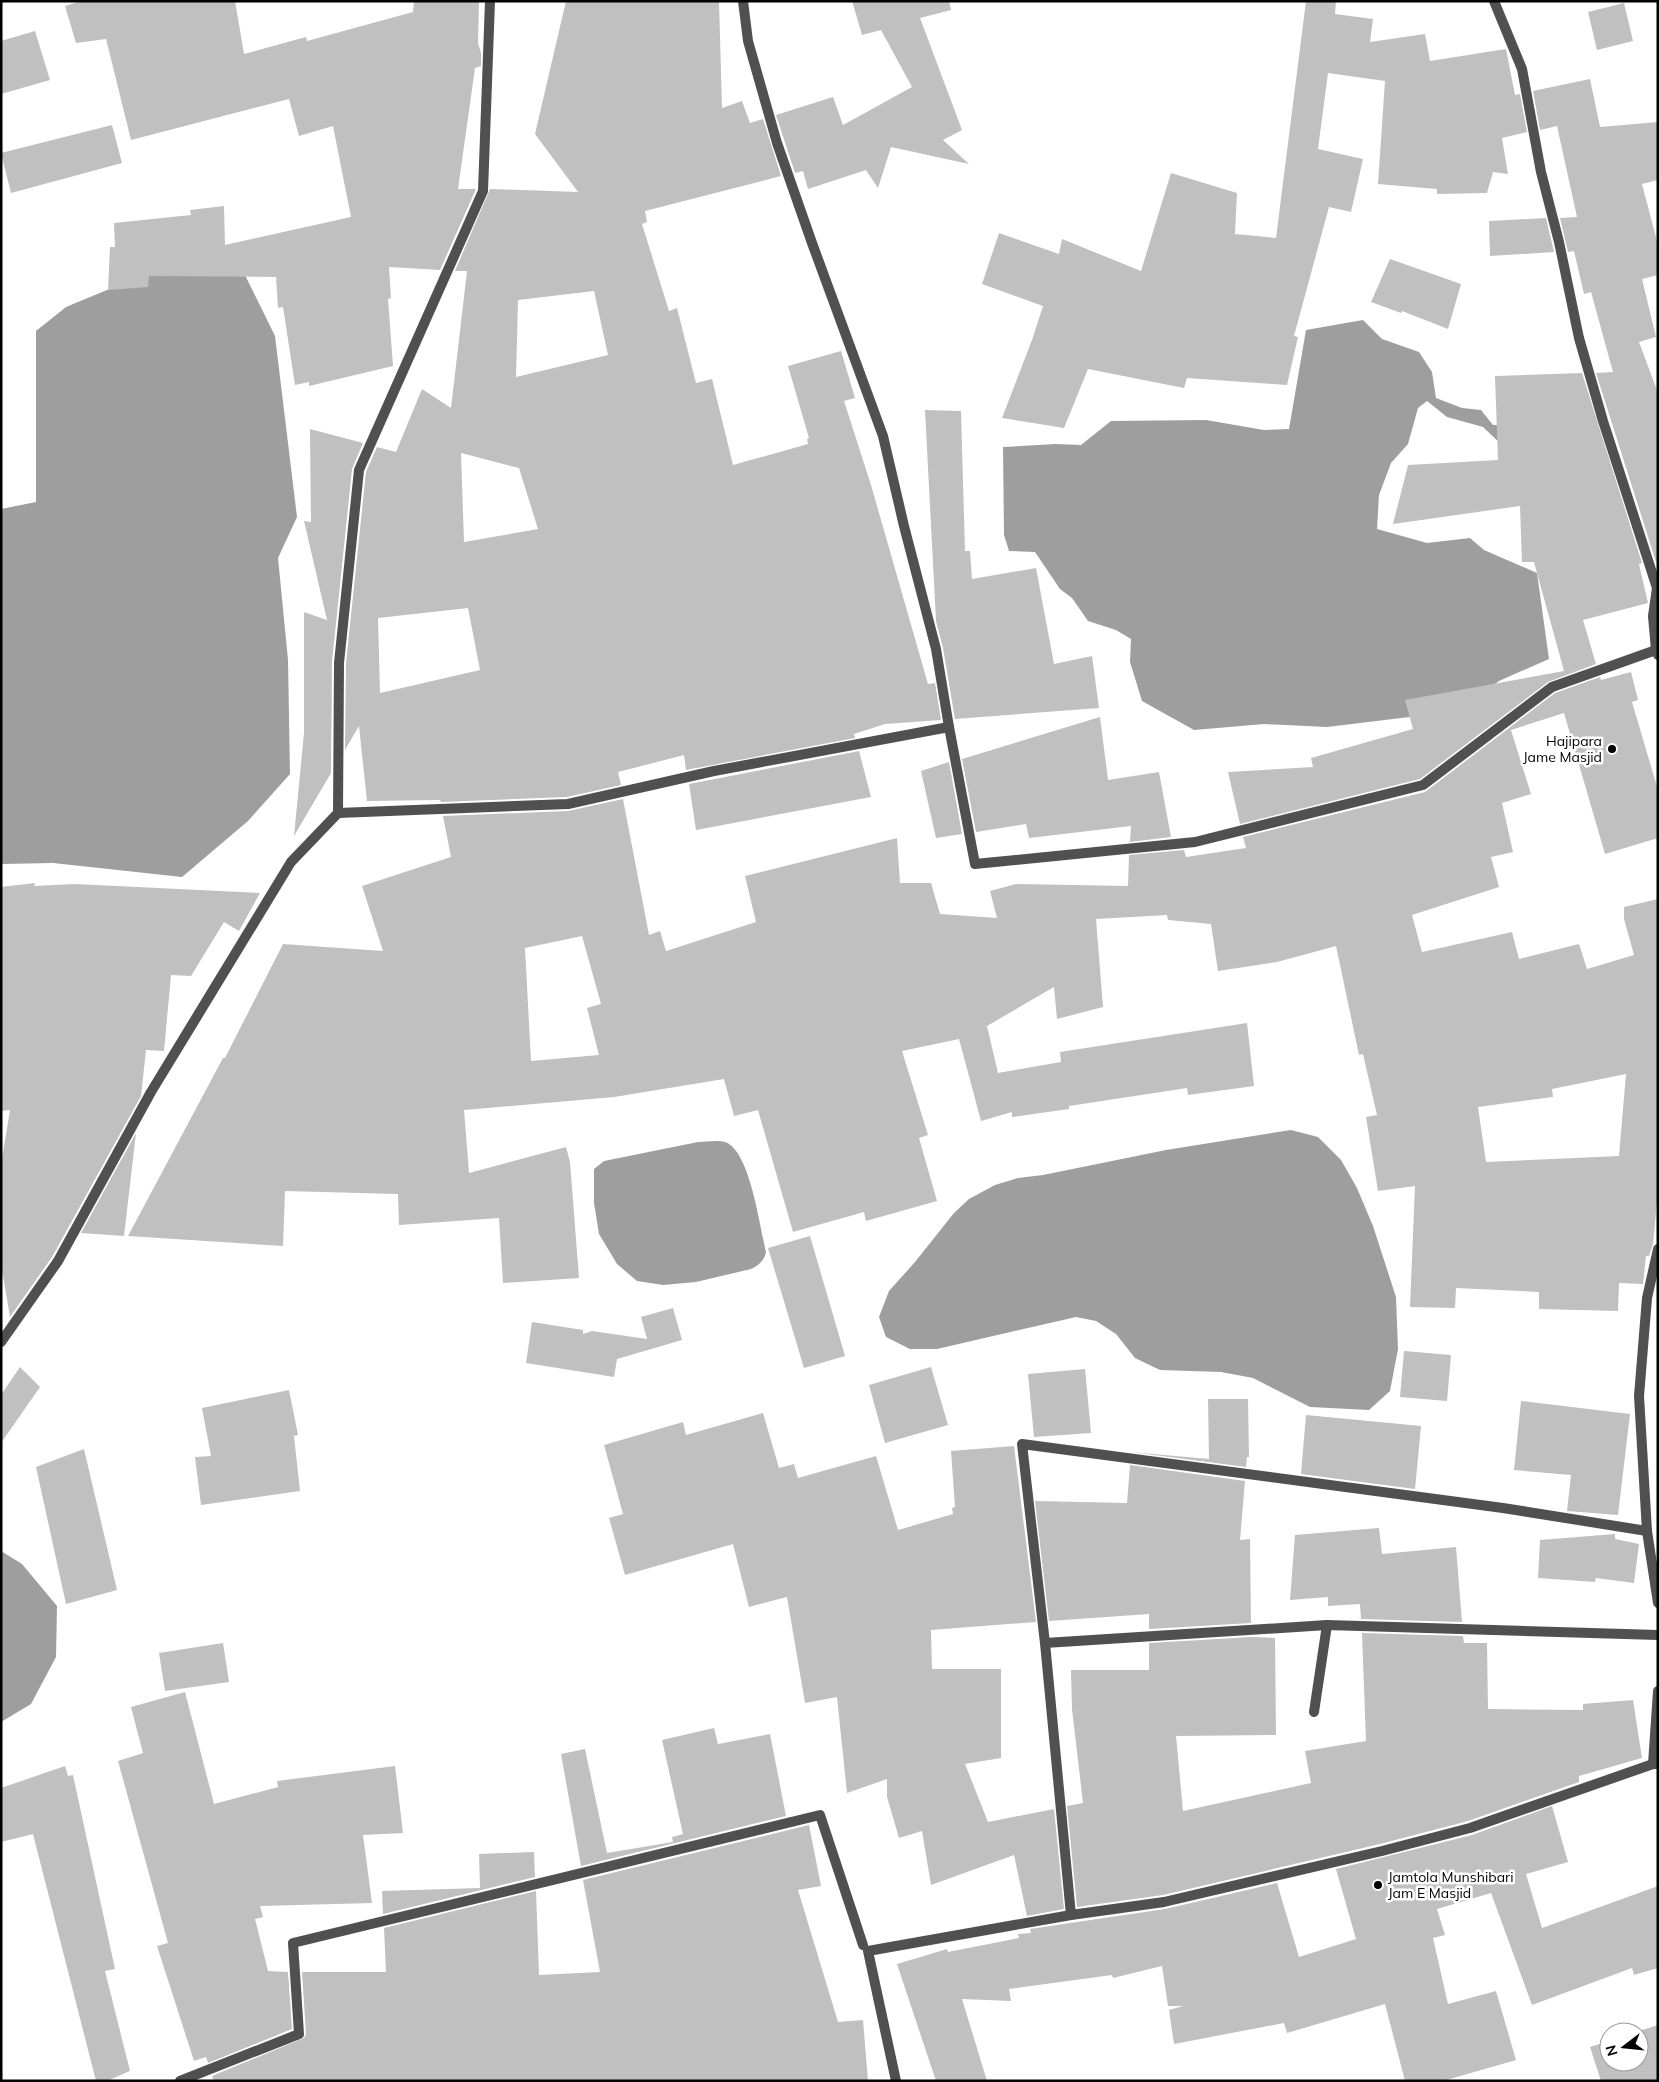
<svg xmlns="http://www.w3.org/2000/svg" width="1659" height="2082" viewBox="0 0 1659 2082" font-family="Mulish,sans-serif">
<rect width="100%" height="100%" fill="#fff"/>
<g fill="#9e9e9e">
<path d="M148,273H244L275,336L297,517L278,558L288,660L290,774L248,821L182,877L53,863L1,864V509L36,502V331L66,307Z"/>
<path d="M1363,320L1382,339L1419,352L1432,372L1436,398L1462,408L1481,410L1493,425L1569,426L1501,444L1483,427L1447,417L1427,401L1418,408L1408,444L1391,463L1379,495L1377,529L1427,543L1470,538L1484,550L1537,573L1549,659L1499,681L1459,711L1327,727L1264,724L1194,730L1142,701L1130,662L1131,639L1116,630L1088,621L1072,598L1060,589L1035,552L1009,551L1004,535L1003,447L1056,444L1081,445L1111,421L1206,420L1264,430L1289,429L1306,330Z"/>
<path d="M1291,1130L1318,1137L1341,1160L1357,1188L1373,1226L1396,1297L1398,1349L1390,1391L1369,1410L1310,1407L1253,1378L1221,1372L1160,1370L1135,1358L1116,1334L1096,1321L1076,1317L937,1349H910L886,1337L879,1317L889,1291L915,1262L954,1213L969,1199L995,1185L1018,1178L1043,1175L1166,1150Z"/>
<path d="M698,1142C706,1142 717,1140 725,1142C750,1150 760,1228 766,1252C764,1261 759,1265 751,1269L696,1282L663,1285L637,1281L617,1264L599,1234L594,1203V1169L604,1161Z"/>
<path d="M1,1551L22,1564L57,1606L56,1657L31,1704L1,1722Z"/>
</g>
<g fill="#c0c0c0" fill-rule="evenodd">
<path d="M81,1H235L244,54L306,37L307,41L413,12L414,1H479L478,43L481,53V66L475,68L458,189H476L440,270L389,267L391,298L388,299L393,366L309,386V382L295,385L283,307L278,308L276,277L149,276L148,287L108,290L110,247H115L114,223L191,215L190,210L224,206L225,245L351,217L333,126L299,136L289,99L131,140L106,39L76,43L65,6Z"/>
<path d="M566,1H719L722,108L742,101L750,123L763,119L781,176L645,211L647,222L642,224L669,311L677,308L696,383L712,379L733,465L808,444L807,439L809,438L788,366L841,351L855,398L844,401L871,485L928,684L935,683L941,720L885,724L854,734L855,738L686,770L684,755L618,772L621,785L567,797L441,802L440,800L367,801L359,726L345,750L346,663L366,472L377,447L396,452L422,389L451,408L467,271H455L490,189L578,192L535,134ZM594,291L608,355L516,377L518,300ZM461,453L519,468L538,529L464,542ZM468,608L480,670L380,693L378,618Z"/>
<path d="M852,1H949L951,10L920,18L962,130L943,140L969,164L891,147L878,188L866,170L808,189L803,171L795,173L776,115L833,97L843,125L912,87L881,30L862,35Z"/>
<path d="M1306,1H1336L1335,14L1373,19L1370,42L1425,34L1430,61L1506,49L1515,95L1520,94L1527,132L1502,138L1508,174L1493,172L1487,193L1437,194V189L1378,184L1385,81L1328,73L1318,149L1363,159L1351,212L1329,207L1294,336L1298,337L1287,385L1187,378L1184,388L1088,369L1064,428L1002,418L1032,340L1043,306L982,284L999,233L1059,254L1062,239L1141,271L1171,173L1237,193L1235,234L1276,238Z"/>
<path d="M1624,3L1633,41L1597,50L1588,12Z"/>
<path d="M35,31L50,80L1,94V41Z"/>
<path d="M1590,79L1600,127L1658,122V180L1642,184L1658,245V275L1642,279L1656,337L1639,342L1658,393V561L1656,562L1596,373L1613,372L1591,292L1584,294L1574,251L1568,252L1560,218L1577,217L1557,126L1540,130L1533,91Z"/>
<path d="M112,125L122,163L11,193L1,153Z"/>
<path d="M1546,218L1554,252L1490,256L1489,221Z"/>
<path d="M1390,259L1461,284L1448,329L1402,311L1401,313L1371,302Z"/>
<path d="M1582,373L1642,563L1639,564L1648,603L1583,620L1596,664L1548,682L1420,779L1240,824L1228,772L1313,767L1311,758L1413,729L1405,700L1564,671L1534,562H1522L1520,506L1393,524L1408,465L1498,460L1495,376Z"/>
<path d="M925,410L961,411L965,551H970L972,579L1036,568L1054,664L1092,656L1099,708L955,719L943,648L936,621Z"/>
<path d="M310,429L363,443L352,469L332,662L331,773L294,836L304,733V612L327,620L304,521L311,522Z"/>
<path d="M1631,672L1638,700L1632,702L1658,790V838L1605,854L1564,713L1511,730L1531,794L1502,803L1513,852L1491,857L1499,887L1412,915L1422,952L1512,932L1519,959L1579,944L1587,969L1634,955L1624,919V907L1658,899V1191L1653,1244L1649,1256H1646L1643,1284L1619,1283L1618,1311L1539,1309V1292L1456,1288L1455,1308L1410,1307L1415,1186L1378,1191L1366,1117L1377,1115L1363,1054L1359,1055L1336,946L1277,962L1218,971L1211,924L1168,920L1167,915L1096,919L1103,1007L1057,1019L1054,987L987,1026L998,1073L1061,1062L1060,1052L1247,1023L1254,1086L1188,1095L1187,1088L1069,1106V1109L1012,1117V1112L981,1121L959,1039L902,1051L928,1135L919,1138L937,1201L866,1221L864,1212L793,1232L758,1110L734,1116L724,1079L614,1097L464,1110L469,1173L566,1147L570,1162L579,1278L503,1283L499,1218L399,1225L398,1194L285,1191L283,1246L128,1236L223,1058H225L283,944L383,951L362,886L451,857L443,816L568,811L623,799L649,935L660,931L666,951L756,922L745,876L897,838L900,883H931L940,914L997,918L990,891L1016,884L1128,886L1129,855L1184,850L1186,857L1246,848L1243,837L1425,792L1555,693L1600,677L1601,680ZM582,936L601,1004L587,1008L599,1055L531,1061L525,948ZM1626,1074L1619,1156L1486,1162L1478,1107L1553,1097L1552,1089Z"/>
<path d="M1100,717L1108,780L1159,772L1171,837L1130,842L1131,826L1029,838L1026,824L976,832L962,759Z"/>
<path d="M859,751L871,797L696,830L689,784Z"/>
<path d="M949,762L962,834L936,838L921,771Z"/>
<path d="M35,883L34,886L75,884L260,893L239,931L224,922L191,976L171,975L164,1051L146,1050L141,1096L52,1257L10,1317L1,1264V1165L10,1110L1,1111V887Z"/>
<path d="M136,1133L124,1236L81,1233Z"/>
<path d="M810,1236L845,1356L804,1368L768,1248Z"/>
<path d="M673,1308L682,1340L617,1359L614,1377L526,1363L532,1322L583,1330V1334L592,1331L647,1339L641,1317Z"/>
<path d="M1404,1351L1451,1355L1447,1401L1400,1397Z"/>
<path d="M20,1367L40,1387L1,1443V1395Z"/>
<path d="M931,1367L948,1425L885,1443L869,1385Z"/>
<path d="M1085,1369L1091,1433L1034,1437L1028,1374Z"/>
<path d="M289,1390L298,1435L294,1436L300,1491L201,1505L195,1457L211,1456L202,1408Z"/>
<path d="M1208,1399H1248L1249,1457H1247L1246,1467L1131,1452L1209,1459Z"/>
<path d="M1521,1401L1630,1414L1618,1515L1567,1511L1571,1475L1514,1470Z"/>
<path d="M763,1413L779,1468L794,1464L798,1478L876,1456L898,1530L953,1514L952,1508L955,1507L951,1451L1014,1446L1036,1622L931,1630L932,1669H1001V1758L965,1764L988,1822L1054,1809L1064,1909L1027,1916L1014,1855L931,1885L922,1831L899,1838L887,1797V1779L847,1793L837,1697L805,1703L787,1597L749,1607L733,1544L625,1575L609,1518L623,1514L604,1445L683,1422L686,1435Z"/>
<path d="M1306,1415L1421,1426L1415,1489L1301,1474Z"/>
<path d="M84,1449L117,1590L66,1604L36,1467Z"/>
<path d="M1130,1465L1245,1481L1240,1540L1250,1539L1251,1623L1149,1629V1614L1049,1621L1035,1501L1127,1503Z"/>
<path d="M1379,1528L1382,1554L1456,1547L1462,1622L1361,1619L1360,1604L1328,1606V1597L1290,1600L1295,1535Z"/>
<path d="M1615,1534V1539L1639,1544L1634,1583L1596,1578L1595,1582L1538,1578L1540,1540Z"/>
<path d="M1362,1633L1463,1636L1464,1643H1487L1488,1709L1583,1710V1704L1633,1700L1642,1758L1579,1776V1782L1468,1821L1380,1844L1163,1895L1077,1907L1067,1806L1083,1803L1072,1709L1071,1670H1149V1643L1252,1637L1275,1638L1276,1735L1176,1736L1183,1811L1311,1783L1305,1751L1366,1741Z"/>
<path d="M223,1643L229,1682L165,1691L159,1653Z"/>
<path d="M185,1692L214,1804L278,1787L277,1781L395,1766L403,1833L363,1835L372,1903L260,1906L263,1917L255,1919L268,1971L288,1972L292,2029L208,2063L206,2057L194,2061L157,1946L168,1943L118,1761L143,1753L131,1707Z"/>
<path d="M714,1728L718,1744L770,1734L786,1816L581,1866L561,1754L585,1749L607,1853L673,1842L672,1837L683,1834L662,1740Z"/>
<path d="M65,1766L68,1776L73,1775L115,1969L105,1971L130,2071L107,2081H96L33,1834L1,1842V1788Z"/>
<path d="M1552,1806L1568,1862L1526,1874L1542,1928L1658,1886V1968L1634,1975L1632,1968L1532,2005L1491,1893L1437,1909L1445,1935L1433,1938L1448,2004L1496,1991L1516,2060L1443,2081H1405L1385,2004L1287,2033L1284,2023L1174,2044L1169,2010L1183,2006H1168L1162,1966L1113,1978L1112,1975L1009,1989L1011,2001L962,1999L987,2081H936L897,1964L947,1949L948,1952L1019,1938L1018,1934L1031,1933L1030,1929L1165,1909L1277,1883L1299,1957L1356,1939L1336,1869L1472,1835Z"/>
<path d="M809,1825L821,1886L798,1890L838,2022L863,2020L868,2081H214L212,2076L304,2038L306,2034L302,1972H386L384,1928L536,1891L539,1975L600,1972L583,1880Z"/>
<path d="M534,1852L535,1877L383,1914L382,1891L480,1888L479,1854Z"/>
<path d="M1658,2025V2081H1601L1590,2047L1609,2041V2062H1639V2032H1636Z"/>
</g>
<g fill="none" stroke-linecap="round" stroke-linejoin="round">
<g stroke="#505050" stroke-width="10">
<path d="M743,1L748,41L777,143L812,243L883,436L904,526L936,649L949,727"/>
<path d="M1494,1L1522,69L1541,172L1559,242L1579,338L1603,421L1657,588L1653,616L1656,650"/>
<path d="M338,813L568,804L714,771L949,727L975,864L1195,842L1423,785L1552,687L1656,650L1658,655"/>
<path d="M1658,1249L1647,1298L1639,1396L1647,1531L1658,1603"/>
<path d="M1,1342L58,1261L151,1092L291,862L338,813L339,663L359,470L483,191L490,1"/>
<path d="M1045,1643L1327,1625"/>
<path d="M1658,1691L1653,1764H1658"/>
<path d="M1314,1712L1327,1625L1658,1635"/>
<path d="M1071,1915L1164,1902L1382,1851L1470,1828L1653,1764"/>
<path d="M180,2081L299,2034L293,1943L820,1815L863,1945"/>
<path d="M896,2081L868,1951L1071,1915L1045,1643L1022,1444L1503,1508L1647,1531"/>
</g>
</g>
<g fill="#000" stroke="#fff" stroke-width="2">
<circle cx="1612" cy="749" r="5"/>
<circle cx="1378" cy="1885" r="5"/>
</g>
<g text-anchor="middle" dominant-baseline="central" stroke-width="5" stroke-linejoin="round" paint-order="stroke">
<g font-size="14" fill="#000" stroke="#fff" text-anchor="end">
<text x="1602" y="741">Hajipara<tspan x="1602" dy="16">Jame Masjid</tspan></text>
<text x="1388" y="1877" text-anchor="start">Jamtola Munshibari<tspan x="1388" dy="16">Jam E Masjid</tspan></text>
</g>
</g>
<rect width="1659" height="2082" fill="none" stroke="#000000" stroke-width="5"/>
<g transform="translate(1624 2047) rotate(254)"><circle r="24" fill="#ffffff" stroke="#999999"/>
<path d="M0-4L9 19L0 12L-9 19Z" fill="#000000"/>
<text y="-8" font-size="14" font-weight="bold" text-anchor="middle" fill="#000000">N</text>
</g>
</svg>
